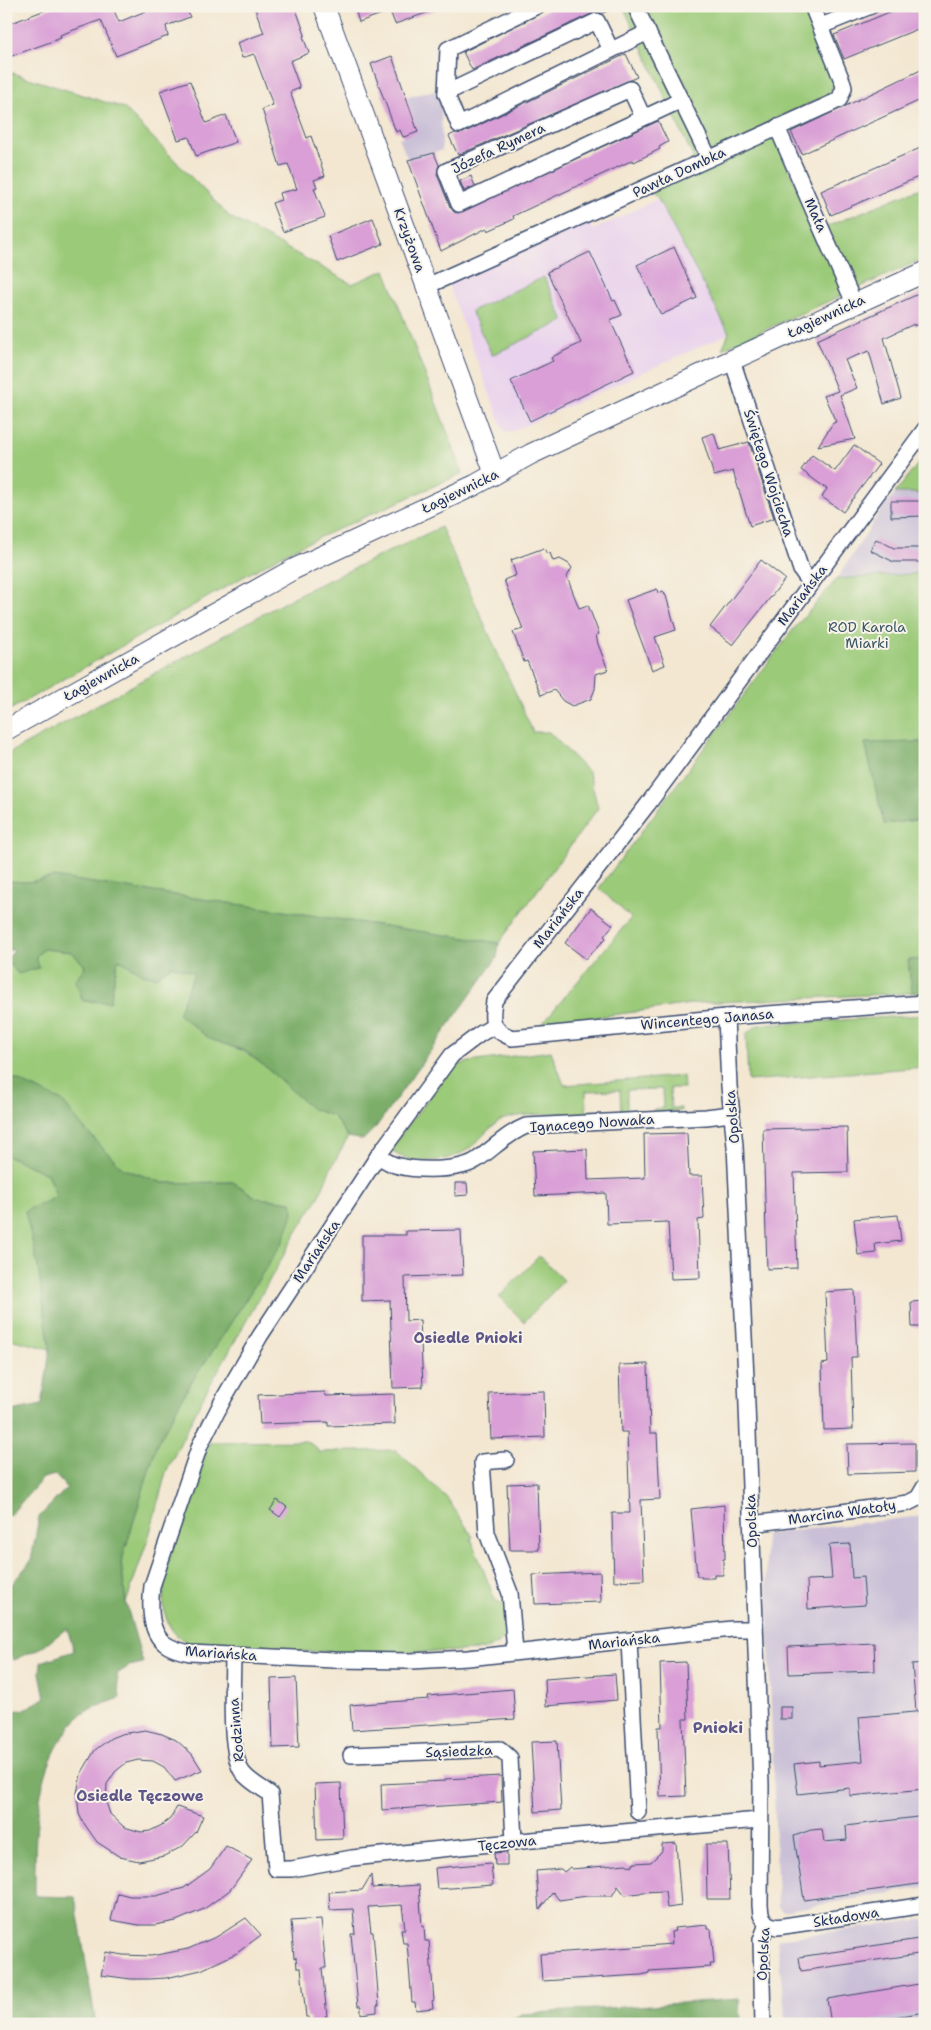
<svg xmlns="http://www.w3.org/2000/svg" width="931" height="2030" viewBox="0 0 931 2030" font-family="'Shantell Sans',sans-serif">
<rect width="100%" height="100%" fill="#f7f3e8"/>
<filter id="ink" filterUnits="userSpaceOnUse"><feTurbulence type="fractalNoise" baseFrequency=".02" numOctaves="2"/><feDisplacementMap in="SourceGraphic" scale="10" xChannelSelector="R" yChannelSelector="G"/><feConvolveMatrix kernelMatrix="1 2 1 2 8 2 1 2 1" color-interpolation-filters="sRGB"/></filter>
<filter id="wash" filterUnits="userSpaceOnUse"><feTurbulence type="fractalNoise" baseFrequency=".0096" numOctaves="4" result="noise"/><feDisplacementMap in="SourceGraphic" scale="20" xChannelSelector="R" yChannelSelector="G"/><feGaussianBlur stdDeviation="1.12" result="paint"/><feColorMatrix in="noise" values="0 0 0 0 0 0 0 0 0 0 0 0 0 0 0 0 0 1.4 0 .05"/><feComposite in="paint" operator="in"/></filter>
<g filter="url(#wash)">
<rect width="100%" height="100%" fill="#f3e7d1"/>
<path fill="#e9d2ed" d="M658,199L730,333L511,432L504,431L448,284L589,221L593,230Z"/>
<g fill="#c9bfd7">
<path d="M432,91H441L442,150L408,160L399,138L418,132L407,97Z"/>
<path d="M925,493V573L837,579L885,504L895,494Z"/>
<path d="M925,1511V1887L783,1911L778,1907L765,1534L923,1516Z"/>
<path d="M925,1919V2024H786L777,1939Z"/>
</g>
<g fill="#9bca79" stroke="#5b7c6c">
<path d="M623,6H706L707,8L712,6H807L836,80L829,95L768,122L816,231L925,186V258L722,349L729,333L658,199L642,183L694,159Z"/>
<path d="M6,71L124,108L230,217L352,284L385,270L463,473L289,551L6,712Z"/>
<path d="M544,277L564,321L492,355L471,311Z"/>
<path d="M925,455V493H895Z"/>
<path d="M441,527L533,732H549L589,773L598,808L499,943L53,877L30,882L6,881V755L303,592Z"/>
<path d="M925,573V742L865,743L884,824L925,819V959L908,960L912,993L698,1003L541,1025L631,918L599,888L792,631L837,579Z"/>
<path d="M44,949L72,952L85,966L75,981L83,1001L110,1002L118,959L143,974L156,977L172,965L194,973L210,1039L244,1051L267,1068L312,1109L333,1116L348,1137L329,1172L319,1197L298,1230L202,1399L166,1472L149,1536L126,1603L121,1563L157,1444L190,1384L216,1346L283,1241L292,1202L257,1198L233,1182L163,1183L122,1168L82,1126L62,1101L6,1075V960L36,956Z"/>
<path d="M925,1015V1067L748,1081L746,1034L758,1025Z"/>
<path d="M551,1051L564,1085L683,1076L684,1088H670L671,1108H681V1111L653,1112L654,1109L663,1108L662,1089L627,1090V1110H640V1113H621L620,1090L586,1091V1111H597V1114C575,1114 519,1112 502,1120C488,1127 479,1142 467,1150C446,1163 414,1165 394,1153L393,1145L453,1066L469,1062Z"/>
<path d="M6,1155L47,1174L57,1197L25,1211L38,1266L50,1349L6,1338Z"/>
<path d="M539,1256L564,1280L524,1322L499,1297Z"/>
<path d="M305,1441L316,1447L318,1452L396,1450L447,1498L473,1537L471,1538L495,1600L505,1605C506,1631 511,1644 480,1650C388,1655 295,1652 203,1647C136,1636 171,1550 185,1510C193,1488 199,1463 210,1442Z"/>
</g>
<g fill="#7cae69" stroke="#4c6e64">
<path d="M925,742V819L884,824L865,743Z"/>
<path d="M53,877L499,943L497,958L376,1127L363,1140L348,1137L333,1116L312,1109L267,1068L245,1051L210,1039L178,1014L194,973L172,965L156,977L143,974L118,959L110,1002L83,1001L75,981L85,966L72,952L44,949L36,956L39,968L18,974L6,960L15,950H6V881L30,882Z"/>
<path d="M925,959V993H912L908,960Z"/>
<path d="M6,1075L62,1101L82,1126L122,1168L163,1183L233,1182L257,1198L292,1202L293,1214L283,1241L216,1346L190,1384L157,1444L121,1563L126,1603L143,1663L129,1666L117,1674L120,1698C110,1702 89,1708 81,1715C33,1762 35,1833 35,1896L75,1897L96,2024H6V1711L23,1710L45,1698L40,1673L41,1662L74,1651L67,1628L43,1647L14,1660L6,1651V1591L31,1561L39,1517L67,1488L55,1475L43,1478L10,1515H6V1412L42,1405L50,1349L38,1266L25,1211L57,1197L47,1174L6,1155Z"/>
<path d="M739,1999L740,2024H501L522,2014Z"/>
</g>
<g id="blocks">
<g fill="#d99fd6">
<path d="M56,6H112L119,22L158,6H186L190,17L166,26L168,36L116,56L101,20L60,35L61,38L9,57L6,50V25Z"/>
<path d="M254,6H295L305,35L303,36L309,53L290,61L300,88L290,92L307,138L311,136L325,176L314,180L317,187L314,188L325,217L283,232L272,203L281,200L279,193L297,189L288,164L280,166L262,109L273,105L254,54L242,58L237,43L264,33Z"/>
<path d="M354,6H440V8L395,24L390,11L359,22Z"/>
<path d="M555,6H618L603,13H593L472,70L463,52Z"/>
<path d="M904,6H917L925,26L844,59L834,35Z"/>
<path d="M626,54L637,77L458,155L449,136L455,133H463Z"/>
<path d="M392,56L418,132L407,136L403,137L400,130L396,132L371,64Z"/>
<path d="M925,68V98L802,154L791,132Z"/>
<path d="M190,81L206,123L226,115L236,142L196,156L189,137L178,140L160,91Z"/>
<path d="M658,121L668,142L659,147L660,149L634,162L633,160L513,216L514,219L488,231L487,228L441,251L408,160L434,153L439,165L437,174L450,207L454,212L458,213Z"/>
<path d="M925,146V174L831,215L821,191Z"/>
<path d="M471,176L475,186L464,191L460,181Z"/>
<path d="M373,218L383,244L337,262L328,236Z"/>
<path d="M674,247L697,298L661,315L637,265Z"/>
<path d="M590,252L613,301L615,300L622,315L610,320L634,371L530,421L511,381L553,361L551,358L554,356L581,343L547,272Z"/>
<path d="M925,291V322L914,326V324L884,338L901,398L884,404L869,351L845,360L857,388L840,395L855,439L818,446L833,423L836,422L824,396L838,391L817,340Z"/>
<path d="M714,433L719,450L749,442L774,518L750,526L733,471L714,476L702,437Z"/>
<path d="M854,445L879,464L843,512L822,497L827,489L801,470L812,455L835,471Z"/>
<path d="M891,501H925V516L891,517Z"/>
<path d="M876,539L894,548H925V562H892V561L870,550Z"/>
<path d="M544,548L547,554L550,553L553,561L560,559L569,564L572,568L567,577L579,608L588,605L599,634L596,635L598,644L608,670L596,674L595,689L591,699L572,706L563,701L554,690L541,695L527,661L524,662L513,632L523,629L504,580L516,575L511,560Z"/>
<path d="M761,560L785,579L733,645L710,627Z"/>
<path d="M657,589L658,593L663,591L666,596L676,630L655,637L665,665L652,670L626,600Z"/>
<path d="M591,908L613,925L604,936L606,938L586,959L565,943Z"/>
<path d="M847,1127L848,1172L794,1173L797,1268L767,1269L763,1129Z"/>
<path d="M687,1133L689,1176H702L704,1219L698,1220L700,1278L671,1279L668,1222L607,1224L606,1193L535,1196L533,1151L587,1149L588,1180L645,1178L644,1134Z"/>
<path d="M455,1183H467L468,1195L455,1196Z"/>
<path d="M898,1215L901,1241L875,1244L876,1253L858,1255L854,1219Z"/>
<path d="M461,1230L463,1275L405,1277L406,1321L420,1320L423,1387L393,1388L390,1300L362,1301V1235H406V1231Z"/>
<path d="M854,1290L857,1357H851L853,1429L824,1430L822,1364L828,1363L825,1292Z"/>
<path d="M925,1301V1327H912L911,1302Z"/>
<path d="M648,1364L650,1433H657L660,1499L641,1500L644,1580L614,1581L612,1513H630L627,1432H621L619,1365Z"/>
<path d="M544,1391L545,1437L491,1439L489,1393Z"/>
<path d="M325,1392L326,1396L394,1394L395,1424L328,1426V1422L260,1424L258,1395Z"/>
<path d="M915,1443V1472L848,1474L847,1444Z"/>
<path d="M537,1483L539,1550H510L507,1484Z"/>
<path d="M277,1500L287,1507L280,1517L270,1510Z"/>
<path d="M724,1505L725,1559H723V1575H714V1578H701L702,1576H697L691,1509Z"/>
<path d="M850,1544L852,1578L863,1577L865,1605L808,1609L807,1580L832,1579L829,1545Z"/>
<path d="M600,1572L601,1602L535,1604L533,1575Z"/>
<path d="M874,1643L875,1671L789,1674L788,1647Z"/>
<path d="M686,1662L688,1719H683L686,1796L660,1797L658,1727H662L660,1663Z"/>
<path d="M925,1663V1711H916L912,1664Z"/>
<path d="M615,1674L617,1700L546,1706L545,1679Z"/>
<path d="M296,1678L299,1747L273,1748L271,1679Z"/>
<path d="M513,1689L515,1719L352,1730L350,1705L429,1699L428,1696Z"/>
<rect x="780" y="1707" width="12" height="12"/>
<path d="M925,1711V1789L850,1796V1788L798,1794L794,1764L819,1761V1765L863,1761L859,1717Z"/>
<path d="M145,1730L162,1734L176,1740L192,1754L202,1770L175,1781L164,1767L153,1761L138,1760L126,1763L115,1772L107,1784L106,1802L110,1814L124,1827L141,1832L150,1831L162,1825L170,1819L177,1807L203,1816L196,1832L183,1846L164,1856L139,1861L120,1857L97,1842L83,1822L79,1814L77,1793L81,1774L95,1750L111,1738L121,1734Z"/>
<path d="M557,1741L561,1810L535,1812L531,1742Z"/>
<path d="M501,1776L502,1802L382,1810L381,1784L445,1781V1779Z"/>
<path d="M341,1783L343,1839L317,1840L315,1784Z"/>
<path d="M925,1816V1883L804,1900L794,1836L811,1830L822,1829L824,1842L847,1840L846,1826Z"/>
<path d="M676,1843L681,1906L667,1908L665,1891L642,1892L640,1893L625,1895L618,1886L612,1896H587L559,1900L553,1892L539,1910L536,1871L561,1869L564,1872L570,1867L572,1869L626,1864L631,1867L634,1863L651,1862L662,1851V1844Z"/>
<path d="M706,1844H728L730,1899H707Z"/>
<path d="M226,1846L252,1860L230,1890L204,1909L176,1921L155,1925H139L111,1920L118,1893L130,1896H156L184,1888L210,1869Z"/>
<path d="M507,1852V1865H495L494,1853Z"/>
<path d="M491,1863L493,1885L437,1889L435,1868Z"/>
<path d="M371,1875L372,1888L419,1885L422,1927L424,1926L425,1941H429L434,2000L432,2001L433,2008L416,2010L415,2002H412L407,1943H403L401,1929H405L402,1905L368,1907L371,1932H373L379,2005H377V2012L361,2014V2006H358L351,1934H355L353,1909L330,1910L329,1892L362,1890Z"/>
<path d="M246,1918L261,1935L237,1953L201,1970L166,1978L149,1979H131L101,1975L106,1952L123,1955L151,1956L188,1949L218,1936Z"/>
<path d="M321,1919L326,1968H322L327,2016H325L326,2024H310L309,2017H306L301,1968H297L296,1957L294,1958L291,1921Z"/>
<path d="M708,1925V1929H711L714,1964H710L711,1967L649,1971V1973L641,1975L542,1981L540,1954L672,1944L671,1932L675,1931L674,1928Z"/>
<path d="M925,1938V1953L801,1971L799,1957Z"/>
<path d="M925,1983V2012L851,2024H831L827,1999Z"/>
</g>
</g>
</g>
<g filter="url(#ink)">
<use href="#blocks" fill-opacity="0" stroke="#3b4b6f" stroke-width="1"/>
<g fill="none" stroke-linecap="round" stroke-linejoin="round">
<defs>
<g id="minor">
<path d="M537,6L448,49L446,93L459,125L648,32"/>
<path d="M635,6L709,158"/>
<path d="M821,26L871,6"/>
<path d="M446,93L597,21L611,50"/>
<path d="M643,117L630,89L446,171L459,204L671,105L681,100"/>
<path d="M777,127L854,303"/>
<path d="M427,286L839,100L844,88L843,83L812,6"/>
<path d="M732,360L801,570L811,584"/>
<path d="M925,429L648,804L494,1001C491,1021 491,1030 512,1038L726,1017L925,1003"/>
<path d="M726,1017L729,1086L735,1146L746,1378L761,1785L760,1905L761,1915L767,1924"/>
<path d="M494,1026L480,1034L452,1055L378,1156L260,1336L224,1398L200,1445L152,1586C150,1603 149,1631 164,1643C171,1649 181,1651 190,1653L334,1660L411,1661L468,1658L732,1629H755"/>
<path d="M378,1156C383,1159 389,1163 395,1165C416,1171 460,1172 478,1159C494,1148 508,1133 526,1126L706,1117L731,1114"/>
<path d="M506,1460L482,1462L487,1533L510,1593L515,1652"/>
<path d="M752,1524L908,1503L918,1498L925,1486"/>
<path d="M629,1641L638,1812"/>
<path d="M233,1655C233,1681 228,1755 243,1773C250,1782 261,1787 270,1794L276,1869H292L352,1858L521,1841L759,1820"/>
<path d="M351,1755L500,1749L510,1758L514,1842"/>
<path d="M767,1924L777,1927L925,1905"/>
<path d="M763,2024L761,1940L767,1924"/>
</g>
<g id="tertiary">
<path d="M324,6L495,474"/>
<path d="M6,730L294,569L475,485L531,454L732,360L925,272"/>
</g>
</defs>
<use href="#minor" stroke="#3b4b6f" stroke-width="18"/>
<use href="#tertiary" stroke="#3b4b6f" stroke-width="22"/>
<use href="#minor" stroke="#fff" stroke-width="15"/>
<use href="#tertiary" stroke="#fff" stroke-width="20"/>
</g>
</g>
<g text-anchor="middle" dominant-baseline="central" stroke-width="4" stroke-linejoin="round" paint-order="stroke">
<g font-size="14" fill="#1b2f5e" stroke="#f7f3e8">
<text transform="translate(498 148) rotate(-25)">Józefa Rymera</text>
<text transform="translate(679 172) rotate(-25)">Pawła Dombka</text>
<text transform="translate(816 215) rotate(66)">Mała</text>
<text transform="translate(410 240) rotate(70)">Krzyżowa</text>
<text transform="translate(826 316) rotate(-25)">Łagiewnicka</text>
<text transform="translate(769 473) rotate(72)">Świętego Wojciecha</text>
<text transform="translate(460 491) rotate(-26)">Łagiewnicka</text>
<text transform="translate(802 595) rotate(-53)">Mariańska</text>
<text transform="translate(101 677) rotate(-29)">Łagiewnicka</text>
<text transform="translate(558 918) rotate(-52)">Mariańska</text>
<text transform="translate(707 1019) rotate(-5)">Wincentego Janasa</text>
<text transform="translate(732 1117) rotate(-95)">Opolska</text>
<text transform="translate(592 1123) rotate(-4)">Ignacego Nowaka</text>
<text transform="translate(316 1251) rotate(-56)">Mariańska</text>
<text transform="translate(842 1512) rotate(-8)">Marcina Watoły</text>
<text transform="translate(751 1521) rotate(-92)">Opolska</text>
<text transform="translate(624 1641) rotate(-6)">Mariańska</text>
<text transform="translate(221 1653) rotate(4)">Mariańska</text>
<text transform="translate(236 1730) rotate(-95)">Rodzinna</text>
<text transform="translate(459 1751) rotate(-2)">Sąsiedzka</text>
<text transform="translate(507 1843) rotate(-6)">Tęczowa</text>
<text transform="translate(846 1917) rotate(-9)">Składowa</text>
<text transform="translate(763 1954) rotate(-87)">Opolska</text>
</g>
<g font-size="14" fill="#3b5665" stroke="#f7f3e8">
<text x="867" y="627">ROD Karola<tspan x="867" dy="16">Miarki</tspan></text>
</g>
<g font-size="15" font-weight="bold" fill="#5e5688" stroke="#f7f3e8">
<text x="468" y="1338">Osiedle Pnioki</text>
<text x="140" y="1796">Osiedle Tęczowe</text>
</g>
<g font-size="16" font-weight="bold" fill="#5e5688" stroke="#f7f3e8">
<text x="718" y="1727">Pnioki</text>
</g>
</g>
<rect width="931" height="2030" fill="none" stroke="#f7f3e8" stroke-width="25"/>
</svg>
